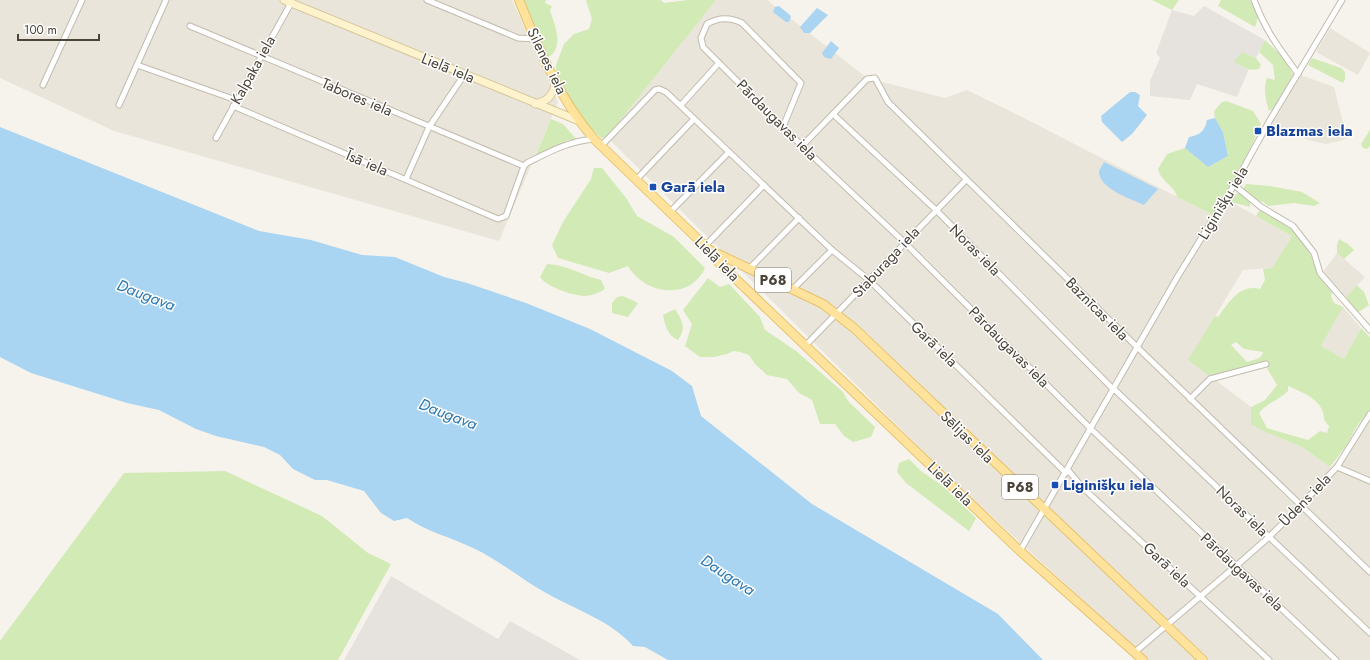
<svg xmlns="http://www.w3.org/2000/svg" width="1370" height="660" viewBox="0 0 1370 660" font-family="Jost,sans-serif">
<rect width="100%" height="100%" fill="#f6f3ec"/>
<g fill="#eae5da">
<path d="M0,0H512L558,102L499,241L114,131L0,78Z"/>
<path d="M716,0H767L867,78L945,98L967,90L1020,116L1220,219L1231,202L1292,236L1272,268L1243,270L1189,360L1251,407L1252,424L1263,431L1302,447L1330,467H1337L1370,419V660H1148L952,480L607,137Z"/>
<path d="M1330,28L1370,53L1358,75L1316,52Z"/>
<path d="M1301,75L1334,87L1347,138L1340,141L1326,144L1308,140L1271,125Z"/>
<path d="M1337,253L1365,277L1346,297L1323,272Z"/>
<path d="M1343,307L1361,328L1344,359L1321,346Z"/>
</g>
<g fill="#e6e2dd">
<path d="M1204,6L1265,40L1256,58L1242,52L1235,62L1249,69L1237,97L1197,84L1190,100L1150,96V81L1160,58L1156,53L1172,10L1194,16Z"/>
<path d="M391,576L498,639L510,621L580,660H344Z"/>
</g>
<g fill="#d2eab5" fill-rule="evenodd">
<path d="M524,0H546L545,3L552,6L550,10C554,24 565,46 549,57L547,55Z"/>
<path d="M586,0H661L664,3L688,0H716L607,137L601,138L590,127L568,96L556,74V65L564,44L574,34L589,29L592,19Z"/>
<path d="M1152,0H1179L1172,10Z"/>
<path d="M1221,0H1250L1258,18L1255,27L1218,6Z"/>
<path d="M1265,40L1286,60L1293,75L1273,109L1269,111C1266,102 1263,88 1267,78L1275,80L1273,65L1259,52Z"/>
<path d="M1242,52L1256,58L1261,65L1259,69C1250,72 1242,66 1234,62Z"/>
<path d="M1312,58L1341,68L1345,72V79L1343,83L1308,65Z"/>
<path d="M1226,101L1253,111L1261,124L1251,147L1213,215L1177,197C1175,186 1161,182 1158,169L1167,154L1185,148L1208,167L1228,156L1223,132L1215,118L1214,111L1222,102Z"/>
<path d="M551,119L563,124L577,140H568L535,157Z"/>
<path d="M1370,130V146L1367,149L1363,148L1361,144Z"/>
<path d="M594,168H602L626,198L637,216L674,237L705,268C690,301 645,295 628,266L609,273L558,258L552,245L563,222L591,179Z"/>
<path d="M1246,184L1270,186L1302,192L1320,203L1314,206L1294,203L1268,206L1263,202L1250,199V207L1231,202L1234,196L1239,192L1241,193Z"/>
<path d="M1261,208L1288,225L1303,242L1312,258L1317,272L1333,290L1331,296L1334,303L1343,307L1321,346L1344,359L1361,328L1370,337V409L1357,426L1346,446L1330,467L1302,447L1263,431L1251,424V407L1265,400L1277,385L1268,370L1266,362L1211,377L1188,360L1215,316L1218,317C1228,303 1240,283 1260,289L1265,280L1263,269L1272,268L1292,236L1256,216ZM1236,342L1244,349L1263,352C1262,359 1253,360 1247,362L1231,345ZM1288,386C1304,393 1325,401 1324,420L1329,426L1327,433L1320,431L1308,440L1267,428L1259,413C1267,403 1279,400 1288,391Z"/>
<path d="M1339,239L1348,244L1354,250L1344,259L1337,253V246Z"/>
<path d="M547,264C568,265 581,275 601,280L605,289C599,293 591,296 584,296C571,295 547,287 540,277Z"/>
<path d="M708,278L720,287L729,284L760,317L765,330L796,351L843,392L848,401L875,427L871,437L853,442L844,436L835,424H820L812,400L799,393L787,379L767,375L755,364L749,355L740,352L733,351L727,354L714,357H700L685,346L692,324L683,310Z"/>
<path d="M1357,285L1364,292L1369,305L1357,313L1346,297Z"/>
<path d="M623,296L638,303L628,317L612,313V303L617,297Z"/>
<path d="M675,309C682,321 687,327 678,340C667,335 665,325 663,315Z"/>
<path d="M909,459L921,471L943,486L976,518L969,531L906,483L897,472L899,463Z"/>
<path d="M225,471L322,516L368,553L391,564L338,660H0V641L124,473Z"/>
</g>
<g fill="#a9d4f2">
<path d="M779,6L791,16L789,22H786L773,12L775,7Z"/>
<path d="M817,8L828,15L810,33H804L800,27Z"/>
<path d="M831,41L839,48L831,59L824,57L822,53Z"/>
<path d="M1130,92H1135L1140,95L1138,106L1147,115L1132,134L1122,142L1102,122L1101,116Z"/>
<path d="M1215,118L1223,132L1228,156L1208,167L1185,148L1189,137C1200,135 1205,131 1207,120Z"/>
<path d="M0,127L259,231L311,240L362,255L395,257L444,277L467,283L526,303L590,329L672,371L692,386L701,416L812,504L998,614L1043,660H668L645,647L633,646C610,620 576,610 546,593C521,579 499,560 473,548C451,537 427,532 407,518L394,521L381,513L364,491L327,480H315L293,469L280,455L264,447L216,436L196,429L159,410L127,403L31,373L0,357Z"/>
<path d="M1104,162L1158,189L1144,205C1131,199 1098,188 1099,171Z"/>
</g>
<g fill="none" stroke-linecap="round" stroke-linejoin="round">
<defs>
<g id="street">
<path d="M427,0L518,38L535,39"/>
<path d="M1254,0C1265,30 1279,48 1298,74"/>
<path d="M190,26L524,166"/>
<path d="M137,65L236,100"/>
<path d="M43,85L82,0"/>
<path d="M119,105L166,0"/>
<path d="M681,105L719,63"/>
<path d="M233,106L498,219L506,216L524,166L527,163C549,152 569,141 594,139"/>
<path d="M833,114L936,210L1114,390"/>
<path d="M783,127L801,83L742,23C730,17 719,17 707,24L701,38L703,47L802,146L904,242L1091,429L1336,660"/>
<path d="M216,138L291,3"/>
<path d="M601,146L655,90L659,89L666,92L832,250L869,280L1066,473"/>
<path d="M802,146L867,79L875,78L888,102L1138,348L1370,572"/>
<path d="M406,179L429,127L464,75"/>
<path d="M636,180L694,119"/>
<path d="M1234,185L1261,207L1293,226L1314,253L1320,273L1370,330"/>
<path d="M669,213L729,152"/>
<path d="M705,246L764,185"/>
<path d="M749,269L799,218"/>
<path d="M793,289L832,250"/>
<path d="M806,345L966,180"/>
<path d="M1114,389L1370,633"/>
<path d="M1190,399L1210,379L1266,364"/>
<path d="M1337,467L1370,481"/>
<path d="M1068,470L1082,487L1269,660"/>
<path d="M1020,551L1178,276L1234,185L1270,120L1342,0"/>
<path d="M1135,652L1236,566L1269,537L1300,506L1337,467L1370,414"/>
</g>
<g id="secondary">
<path d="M284,0L577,120"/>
<path d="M535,104C548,101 554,95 555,82"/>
</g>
<g id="primary">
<path d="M519,0C539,49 559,99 594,139L707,248L718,262L1020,551L1143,660"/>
<path d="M710,250L823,304L854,328L1203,660"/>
</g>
</defs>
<use href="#street" stroke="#c2bbae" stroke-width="7"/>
<use href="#secondary" stroke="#d6c79b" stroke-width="9"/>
<use href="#primary" stroke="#e6c16a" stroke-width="10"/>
<use href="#street" stroke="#fff" stroke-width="5"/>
<use href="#secondary" stroke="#fff3cd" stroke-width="7"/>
<use href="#primary" stroke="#ffe39c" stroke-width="8"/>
</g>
<g fill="#1a4fb4" stroke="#fff" stroke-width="1.5">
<rect x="1254" y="127" width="8" height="8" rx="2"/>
<rect x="649" y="183" width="8" height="8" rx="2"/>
<rect x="1051" y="481" width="8" height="8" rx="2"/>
</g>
<g text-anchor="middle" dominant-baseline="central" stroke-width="3" stroke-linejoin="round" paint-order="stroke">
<g fill="#fff" stroke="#817c74" stroke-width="1">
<rect x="755" y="268" width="36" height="24" rx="3"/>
<rect x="1002" y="475" width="36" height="24" rx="3"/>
</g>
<g font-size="14" font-weight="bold" fill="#4b4439">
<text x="773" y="280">P68</text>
<text x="1020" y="487">P68</text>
</g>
<g font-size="15" fill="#4b4439" stroke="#fff">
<text transform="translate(547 61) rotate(64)">Silenes iela</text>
<text transform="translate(448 68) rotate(22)">Lielā iela</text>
<text transform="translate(253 70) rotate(-61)">Kalpaka iela</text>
<text transform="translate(357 97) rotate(23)">Tabores iela</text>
<text transform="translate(777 120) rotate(45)">Pārdaugavas iela</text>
<text transform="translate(367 163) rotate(23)">Īsā iela</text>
<text transform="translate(1223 203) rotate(-59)">Liginišķu iela</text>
<text transform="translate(975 250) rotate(45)">Noras iela</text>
<text transform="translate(717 259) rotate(45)">Lielā iela</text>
<text transform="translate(886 262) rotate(-47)">Staburaga iela</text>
<text transform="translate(1097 309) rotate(45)">Baznīcas iela</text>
<text transform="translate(934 344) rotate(44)">Garā iela</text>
<text transform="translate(1009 347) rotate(45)">Pārdaugavas iela</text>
<text transform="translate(967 437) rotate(44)">Sēlijas iela</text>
<text transform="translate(950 484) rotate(44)">Lielā iela</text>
<text transform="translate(1305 500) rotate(-46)">Ūdens iela</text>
<text transform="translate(1242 511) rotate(44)">Noras iela</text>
<text transform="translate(1167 565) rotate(43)">Garā iela</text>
<text transform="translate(1242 572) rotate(43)">Pārdaugavas iela</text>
</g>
<g font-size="15" font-weight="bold" fill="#164399" stroke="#fff" text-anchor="start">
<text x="1266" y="131">Blazmas iela</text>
<text x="661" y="187">Garā iela</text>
<text x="1063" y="485">Liginišķu iela</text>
</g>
<g font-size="16" font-style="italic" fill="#2e7ab2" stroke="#fff">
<text transform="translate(146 295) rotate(21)">Daugava</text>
<text transform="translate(448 414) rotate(21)">Daugava</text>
<text transform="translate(728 575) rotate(33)">Daugava</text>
</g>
</g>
<path d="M18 34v6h81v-6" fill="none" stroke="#4b4439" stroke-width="2"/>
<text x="24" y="34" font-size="12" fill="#4b4439" stroke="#ffffff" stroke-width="3" paint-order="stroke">100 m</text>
</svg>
